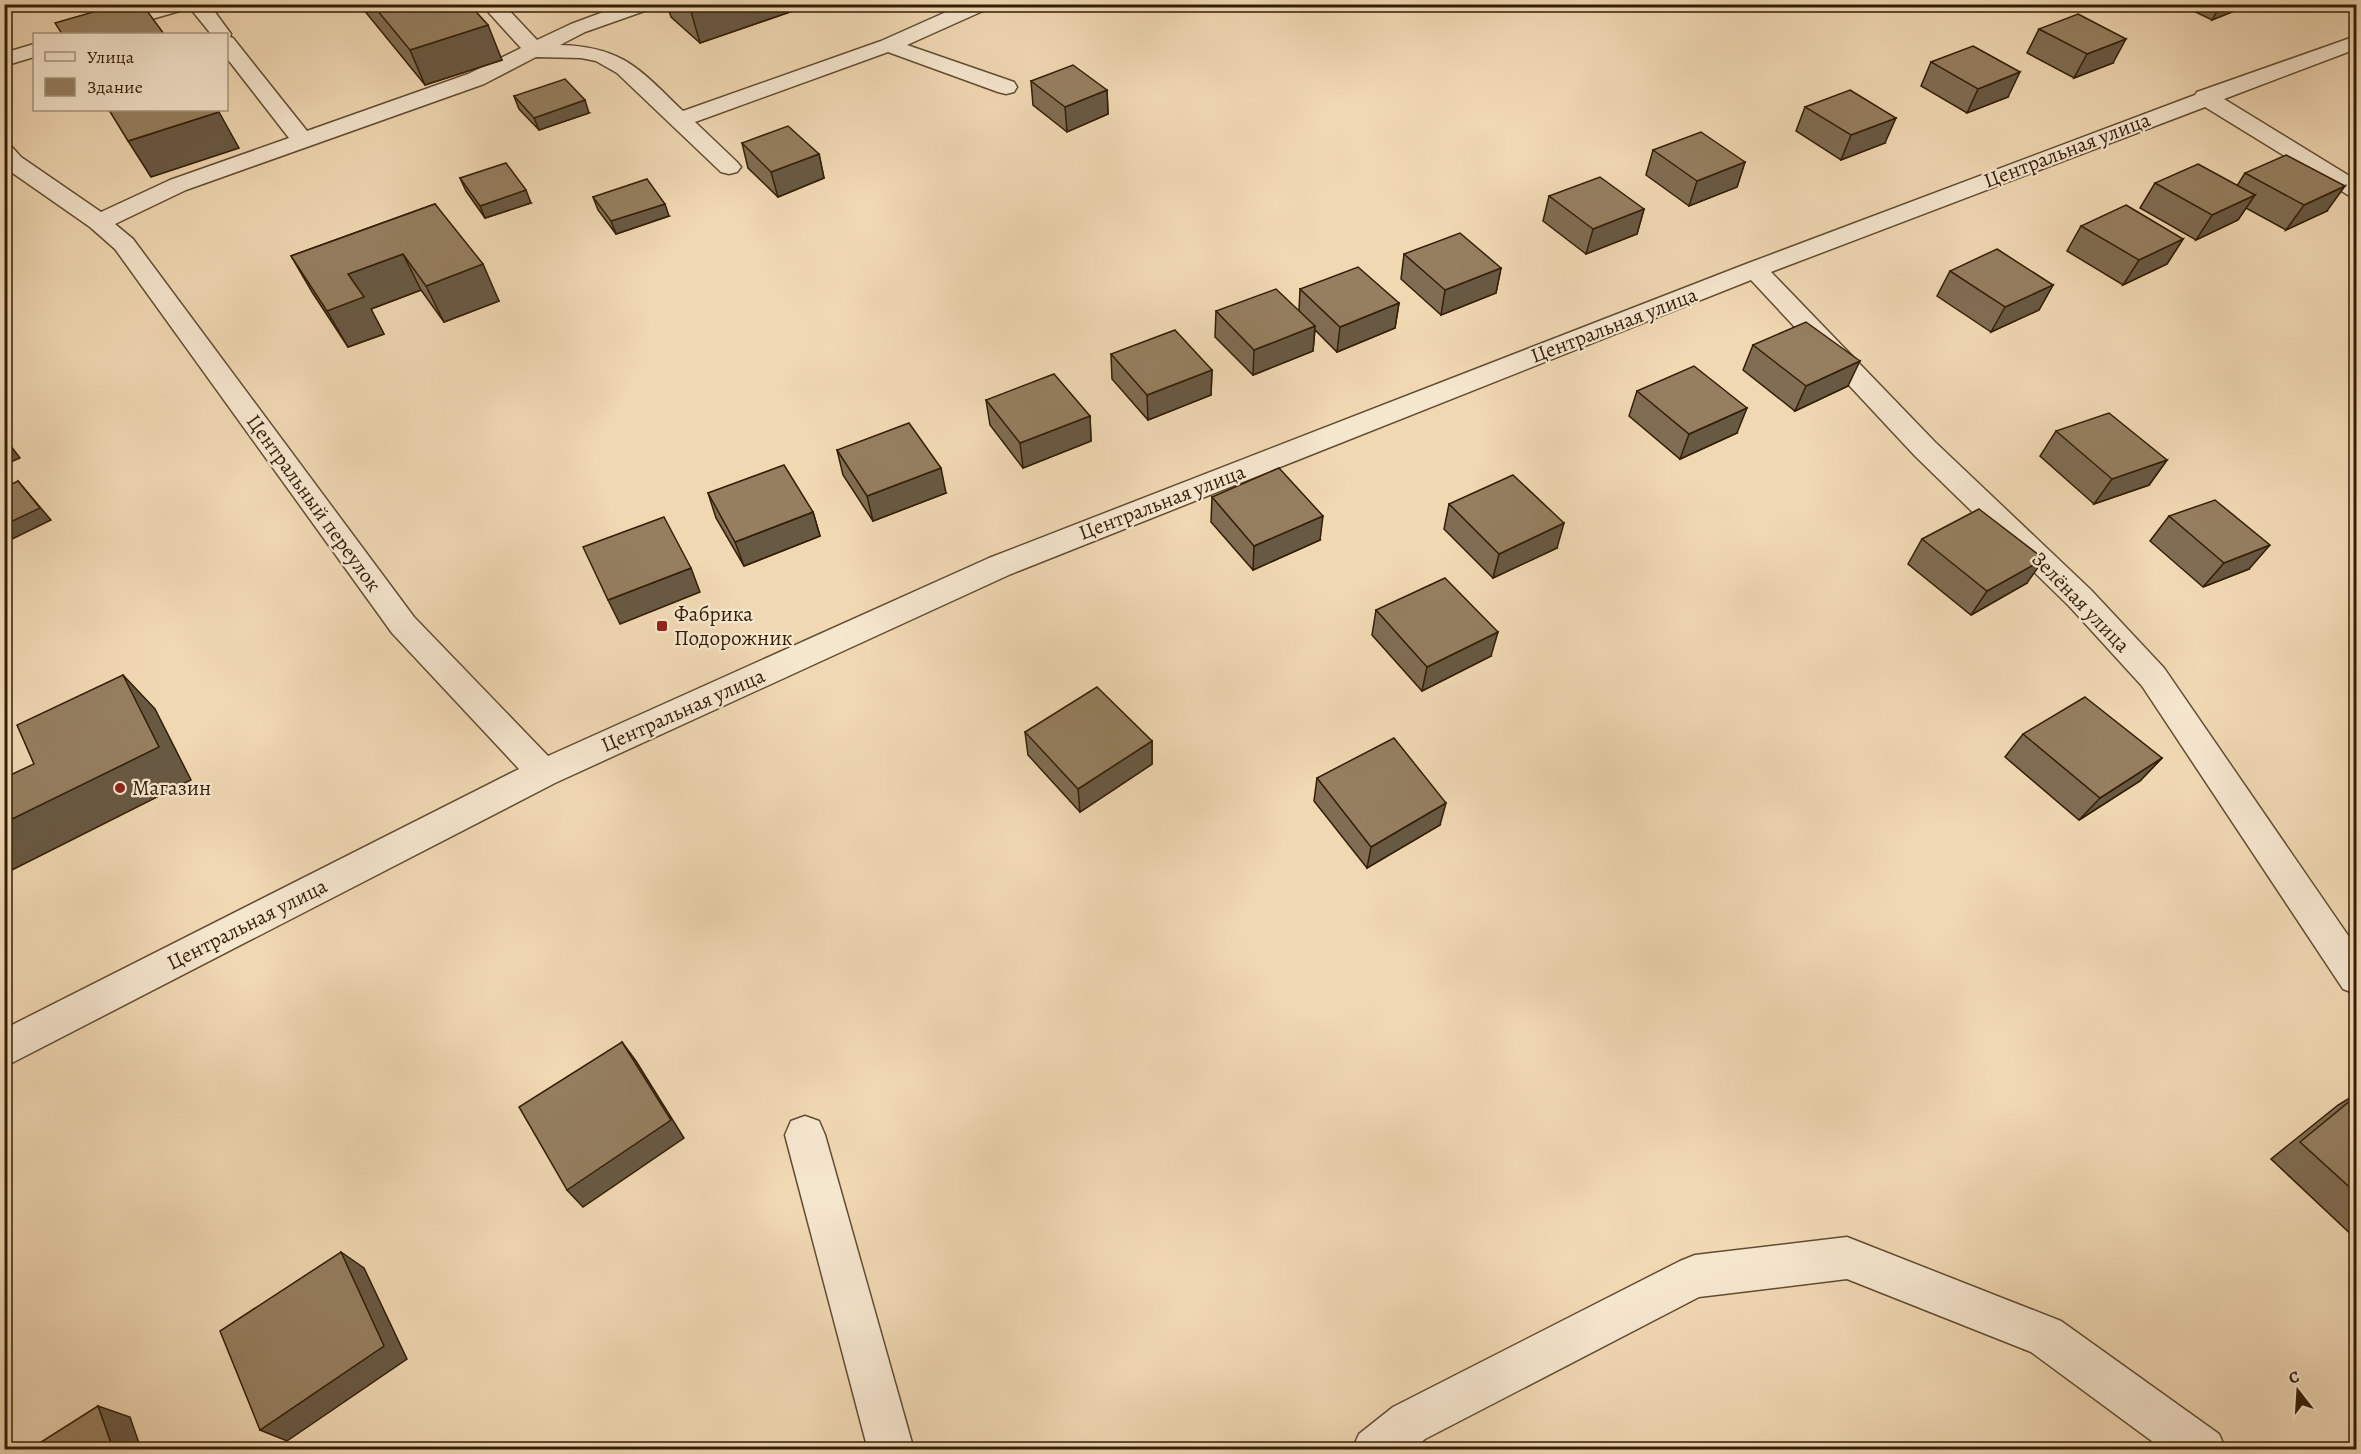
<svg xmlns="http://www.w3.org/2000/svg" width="2361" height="1454" viewBox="0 0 2361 1454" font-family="Alegreya,serif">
<rect width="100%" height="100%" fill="#f0d8b3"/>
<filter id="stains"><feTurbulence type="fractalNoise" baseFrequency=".00333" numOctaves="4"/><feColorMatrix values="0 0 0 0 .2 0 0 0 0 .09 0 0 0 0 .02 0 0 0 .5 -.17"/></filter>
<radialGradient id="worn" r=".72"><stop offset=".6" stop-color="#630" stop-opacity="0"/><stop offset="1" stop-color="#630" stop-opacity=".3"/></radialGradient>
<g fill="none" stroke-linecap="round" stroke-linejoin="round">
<defs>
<g id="minor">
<path d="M159,4H209L231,34L230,37L233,38L307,131L468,74L521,48L481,4H503L537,40L571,24L625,4H656L653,8L585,32L560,45C624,47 640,70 683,111L881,41L964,4L988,6L985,10L907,45L1014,82L1017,87L1014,92L1006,94L998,92L888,52L695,122L737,162L741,167L737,172L729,174L721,172L617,73L596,61L581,58L536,57L484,84L186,190L115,224L133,239L414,617L548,756L989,558L1746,264L2195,95L2197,92L2356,36V49L2224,99L2356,180V197L2348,195L2205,107L1771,272L1935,442L2091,590L2164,668L2356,947V994L2343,989L2142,686L2069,606L1915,456L1751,280L1011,574L555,783L4,1067V1029L519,769L392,633L115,249L90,227L4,167V145L12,147L21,157L101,212L170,180L289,138L226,57V34H211L190,8L100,34H69L72,30Z"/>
<path d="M34,44V57L4,66V53Z"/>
<path d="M805,1116L819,1121L825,1135L914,1450H868L785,1135L791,1121Z"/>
<path d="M1847,1237L2061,1321L2219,1434L2226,1450H2164L2031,1352L1847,1279L1699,1297L1425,1439L1412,1450H1352L1359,1434L1393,1407L1680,1261L1695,1255Z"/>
</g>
</defs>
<use href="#minor" stroke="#624c31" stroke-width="3"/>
<use href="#minor" fill="#f5e6ce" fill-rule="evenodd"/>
</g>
<g fill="#806d53" stroke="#331e06" stroke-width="1.5">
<path d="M359,4H469L502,60L425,85Z"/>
<path d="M667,4H813L700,43L671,17Z"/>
<path d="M2179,4H2248L2247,6L2212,20Z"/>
<path d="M2039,29L2113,63L2074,78L2027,53Z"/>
<path d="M1931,62L2008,97L1967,113L1921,86Z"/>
<path d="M1031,81L1107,90L1108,114L1067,132L1033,105Z"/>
<path d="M514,96L589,113L539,130L519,109Z"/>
<path d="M1805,107L1885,143L1841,160L1796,131Z"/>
<path d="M742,143L819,154L824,178L778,197L748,168Z"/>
<path d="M1653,150L1745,162L1737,187L1689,206L1646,175Z"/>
<path d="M2245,173L2327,211L2286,230L2246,208L2238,220L2196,240L2140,208L2155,183L2237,186Z"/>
<path d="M460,178L531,203L485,218L466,191Z"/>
<path d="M1549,196L1644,209L1637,234L1586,254L1543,221Z"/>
<path d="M593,197L669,216L616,234L598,210Z"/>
<path d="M435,204L499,301L444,322L421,290L371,309L384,334L348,347L312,292L291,256Z"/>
<path d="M2081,226L2183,239L2167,264L2123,285L2067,251Z"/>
<path d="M1404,254L1501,268L1496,293L1441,315L1401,279Z"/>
<path d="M1950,271L2053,285L2039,310L1991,332L1937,296Z"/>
<path d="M1300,289L1399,303L1395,328L1337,352L1315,330L1313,351L1253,375L1215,337L1216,311L1299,310Z"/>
<path d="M1753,345L1848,386L1795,411L1743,370Z"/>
<path d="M1111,354L1212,370L1211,395L1148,420L1112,379Z"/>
<path d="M1637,391L1737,433L1680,459L1629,416Z"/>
<path d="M986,400L1090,416L1091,441L1023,468L990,425Z"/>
<path d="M2056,431L2167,460L2149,485L2094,504L2040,456Z"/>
<path d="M837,450L946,493L873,521L843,475Z"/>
<path d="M708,493L813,512L820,536L744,566L716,518Z"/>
<path d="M1212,497L1320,540L1253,570L1211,522Z"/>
<path d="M1449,504L1557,548L1493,578L1444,529Z"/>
<path d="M2169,516L2249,569L2203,587L2150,541Z"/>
<path d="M1922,539L2027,583L1971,615L1908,564Z"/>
<path d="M1376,610L1491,656L1422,691L1372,635Z"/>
<path d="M1025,732L1152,741V764L1080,812L1028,755Z"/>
<path d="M2023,734L2162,758L2140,781L2079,820L2005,757Z"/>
<path d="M1317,778L1440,825L1367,868L1314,801Z"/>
<path d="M2356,1094V1239L2271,1159L2338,1105Z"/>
</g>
<g fill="#685943" stroke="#331e06" stroke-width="1.5">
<path d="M702,4H813L700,43L690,8Z"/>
<path d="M2221,4H2248L2247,6L2212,20Z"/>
<path d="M488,25L502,60L425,85L410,50Z"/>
<path d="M2126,39L2113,63L2074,78L2087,54Z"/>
<path d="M2020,72L2008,97L1967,113L1978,89Z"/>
<path d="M1107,90L1108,114L1067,132L1065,107Z"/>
<path d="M585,100L589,113L539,130L534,118Z"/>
<path d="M219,112L239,148L151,177L128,141Z"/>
<path d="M1896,118L1885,143L1841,160L1851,135Z"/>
<path d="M819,154L824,178L778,197L771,172Z"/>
<path d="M1745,162L1737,187L1689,206L1697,181Z"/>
<path d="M2345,186L2327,211L2286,230L2304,205Z"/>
<path d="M526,190L531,203L485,218L480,206Z"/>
<path d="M2255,195L2238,220L2196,240L2212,215Z"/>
<path d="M665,204L669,216L616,234L611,221Z"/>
<path d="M1644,209L1637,234L1586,254L1593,229Z"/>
<path d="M2183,239L2167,264L2123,285L2139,260Z"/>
<path d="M403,254L421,290L371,309L384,334L348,347L327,311L348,274Z"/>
<path d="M483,264L499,301L444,322L426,286Z"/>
<path d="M1501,268L1496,293L1441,315L1445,290Z"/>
<path d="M2053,285L2039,310L1991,332L2005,307Z"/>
<path d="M1399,303L1395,328L1337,352L1340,327Z"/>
<path d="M1315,326L1313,351L1253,375L1254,350Z"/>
<path d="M1860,361L1848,386L1795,411L1806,386Z"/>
<path d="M1212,370L1211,395L1148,420L1147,395Z"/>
<path d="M1747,408L1737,433L1680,459L1689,434Z"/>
<path d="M1090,416L1091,441L1023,468L1020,443Z"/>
<path d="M4,437L20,458L4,465Z"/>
<path d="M2167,460L2149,485L2094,504L2112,479Z"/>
<path d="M941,468L946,493L873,521L867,496Z"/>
<path d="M18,481L51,520L4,543V525Z"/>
<path d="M813,512L820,536L744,566L735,542Z"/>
<path d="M1323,516L1320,540L1253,570L1254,546Z"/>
<path d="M1564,523L1557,548L1493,578L1499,554Z"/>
<path d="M2270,545L2249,569L2203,587L2224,563Z"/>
<path d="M2044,559L2027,583L1971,615L1987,591Z"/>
<path d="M691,568L700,592L620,624L608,600Z"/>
<path d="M1498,632L1491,656L1422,691L1427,667Z"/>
<path d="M123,675L155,709L191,780L4,874V823Z"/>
<path d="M1152,741V764L1080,812L1078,789Z"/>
<path d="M2162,758L2140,781L2079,820L2100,798Z"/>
<path d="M1446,803L1440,825L1367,868L1371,847Z"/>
<path d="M622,1042L636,1061L684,1138L583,1207L567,1190Z"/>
<path d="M341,1252L364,1268L407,1359L287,1441L260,1430Z"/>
<path d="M98,1406L130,1417L141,1449H113Z"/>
</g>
<g fill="#957f60" stroke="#331e06" stroke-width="1.5">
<path d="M121,4H142L164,34H62L55,23Z"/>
<path d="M372,4H469L488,25L410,50Z"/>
<path d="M686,4H702L690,8Z"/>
<path d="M2078,14L2126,39L2087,54L2039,29Z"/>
<path d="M1973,46L2020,72L1978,89L1931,62Z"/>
<path d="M1073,65L1107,90L1065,107L1031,81Z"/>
<path d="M565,79L585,100L534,118L514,96Z"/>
<path d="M1850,90L1896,118L1851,135L1805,107Z"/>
<path d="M109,110H217L219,112L128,141Z"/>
<path d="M788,126L819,154L771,172L742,143Z"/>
<path d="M1701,132L1745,162L1697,181L1653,150Z"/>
<path d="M2286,155L2345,186L2304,205L2245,173Z"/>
<path d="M506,163L526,190L480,206L460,178Z"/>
<path d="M2198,164L2255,195L2212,215L2155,183Z"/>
<path d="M1600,177L1644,209L1593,229L1549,196Z"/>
<path d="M647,179L665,204L611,221L593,197Z"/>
<path d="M435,204L483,264L426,286L403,254L348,274L364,297L327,311L291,256Z"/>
<path d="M2126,205L2183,239L2139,260L2081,226Z"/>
<path d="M1460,233L1501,268L1445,290L1404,254Z"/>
<path d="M1997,249L2053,285L2005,307L1950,271Z"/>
<path d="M1358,267L1399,303L1340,327L1300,289Z"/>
<path d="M1276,289L1315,326L1254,350L1216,311Z"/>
<path d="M1806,322L1860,361L1806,386L1753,345Z"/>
<path d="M1175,330L1212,370L1147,395L1111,354Z"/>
<path d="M1694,366L1747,408L1689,434L1637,391Z"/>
<path d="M1054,374L1090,416L1020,443L986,400Z"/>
<path d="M2109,413L2167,460L2112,479L2056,431Z"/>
<path d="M909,423L941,468L867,496L837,450Z"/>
<path d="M784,465L813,512L735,542L708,493Z"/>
<path d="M1279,468L1323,516L1254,546L1212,497Z"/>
<path d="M1513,475L1564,523L1499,554L1449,504Z"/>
<path d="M18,481L40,508L4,525V488Z"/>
<path d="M2215,500L2270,545L2224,563L2169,516Z"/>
<path d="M1979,509L2044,559L1987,591L1922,539Z"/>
<path d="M664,517L691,568L608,600L583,547Z"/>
<path d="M1445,578L1498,632L1427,667L1376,610Z"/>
<path d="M123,675L159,747L4,823V778L34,764L17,725Z"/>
<path d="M1097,687L1152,741L1078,789L1025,732Z"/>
<path d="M2085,697L2162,758L2100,798L2023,734Z"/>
<path d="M1394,738L1446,803L1371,847L1317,778Z"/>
<path d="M622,1042L671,1120L567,1190L519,1107Z"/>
<path d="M2356,1096V1193L2300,1142Z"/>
<path d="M341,1252L384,1346L260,1430L220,1331Z"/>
<path d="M98,1406L113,1449H30Z"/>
</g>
<g fill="#8f2418" stroke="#f5e6ce" stroke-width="2">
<rect x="656" y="620" width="12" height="12" rx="3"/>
<circle cx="120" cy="788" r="6"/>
</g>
<g text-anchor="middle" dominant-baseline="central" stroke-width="4.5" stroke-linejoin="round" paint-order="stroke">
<g font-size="21" fill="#331e06" stroke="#f5e6ce">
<text transform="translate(2067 150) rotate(-21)">Центральная улица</text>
<text transform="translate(1614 325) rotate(-21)">Центральная улица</text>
<text transform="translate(1162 502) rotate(-21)">Центральная улица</text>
<text transform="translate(314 503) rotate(54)">Центральный переулок</text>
<text transform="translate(2081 602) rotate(46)">Зелёная улица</text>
<text transform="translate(683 710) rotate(-24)">Центральная улица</text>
<text transform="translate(247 924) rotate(-27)">Центральная улица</text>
</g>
<g font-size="21" fill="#331e06" stroke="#f5e6ce" text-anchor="start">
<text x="674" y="614">Фабрика<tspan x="674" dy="24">Подорожник</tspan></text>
<text x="132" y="788">Магазин</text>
</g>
</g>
<rect width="2361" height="1454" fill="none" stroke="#f0d8b3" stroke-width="24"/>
<rect x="6" y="6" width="2349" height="1442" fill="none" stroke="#331e06" stroke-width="3"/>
<rect x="12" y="12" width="2337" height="1430" fill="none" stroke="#331e06" stroke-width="1.5"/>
<rect x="33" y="33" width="195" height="78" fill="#f5e6ce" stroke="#a7967e" stroke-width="1.5"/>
<rect x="45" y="52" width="30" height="9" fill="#f5e6ce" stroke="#a7967e" stroke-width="1.5"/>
<text x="87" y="63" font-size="18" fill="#331e06">Улица</text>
<rect x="45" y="78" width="30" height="18" fill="#957f60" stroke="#a7967e" stroke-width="1.5"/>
<text x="87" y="93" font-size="18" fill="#331e06">Здание</text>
<g transform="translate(2298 1391) rotate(343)" stroke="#f5e6ce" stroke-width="4.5" paint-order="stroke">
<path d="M0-4.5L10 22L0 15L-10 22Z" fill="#331e06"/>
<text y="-9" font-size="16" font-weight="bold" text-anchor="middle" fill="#331e06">С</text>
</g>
<rect width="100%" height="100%" filter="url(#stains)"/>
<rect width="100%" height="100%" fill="url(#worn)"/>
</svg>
